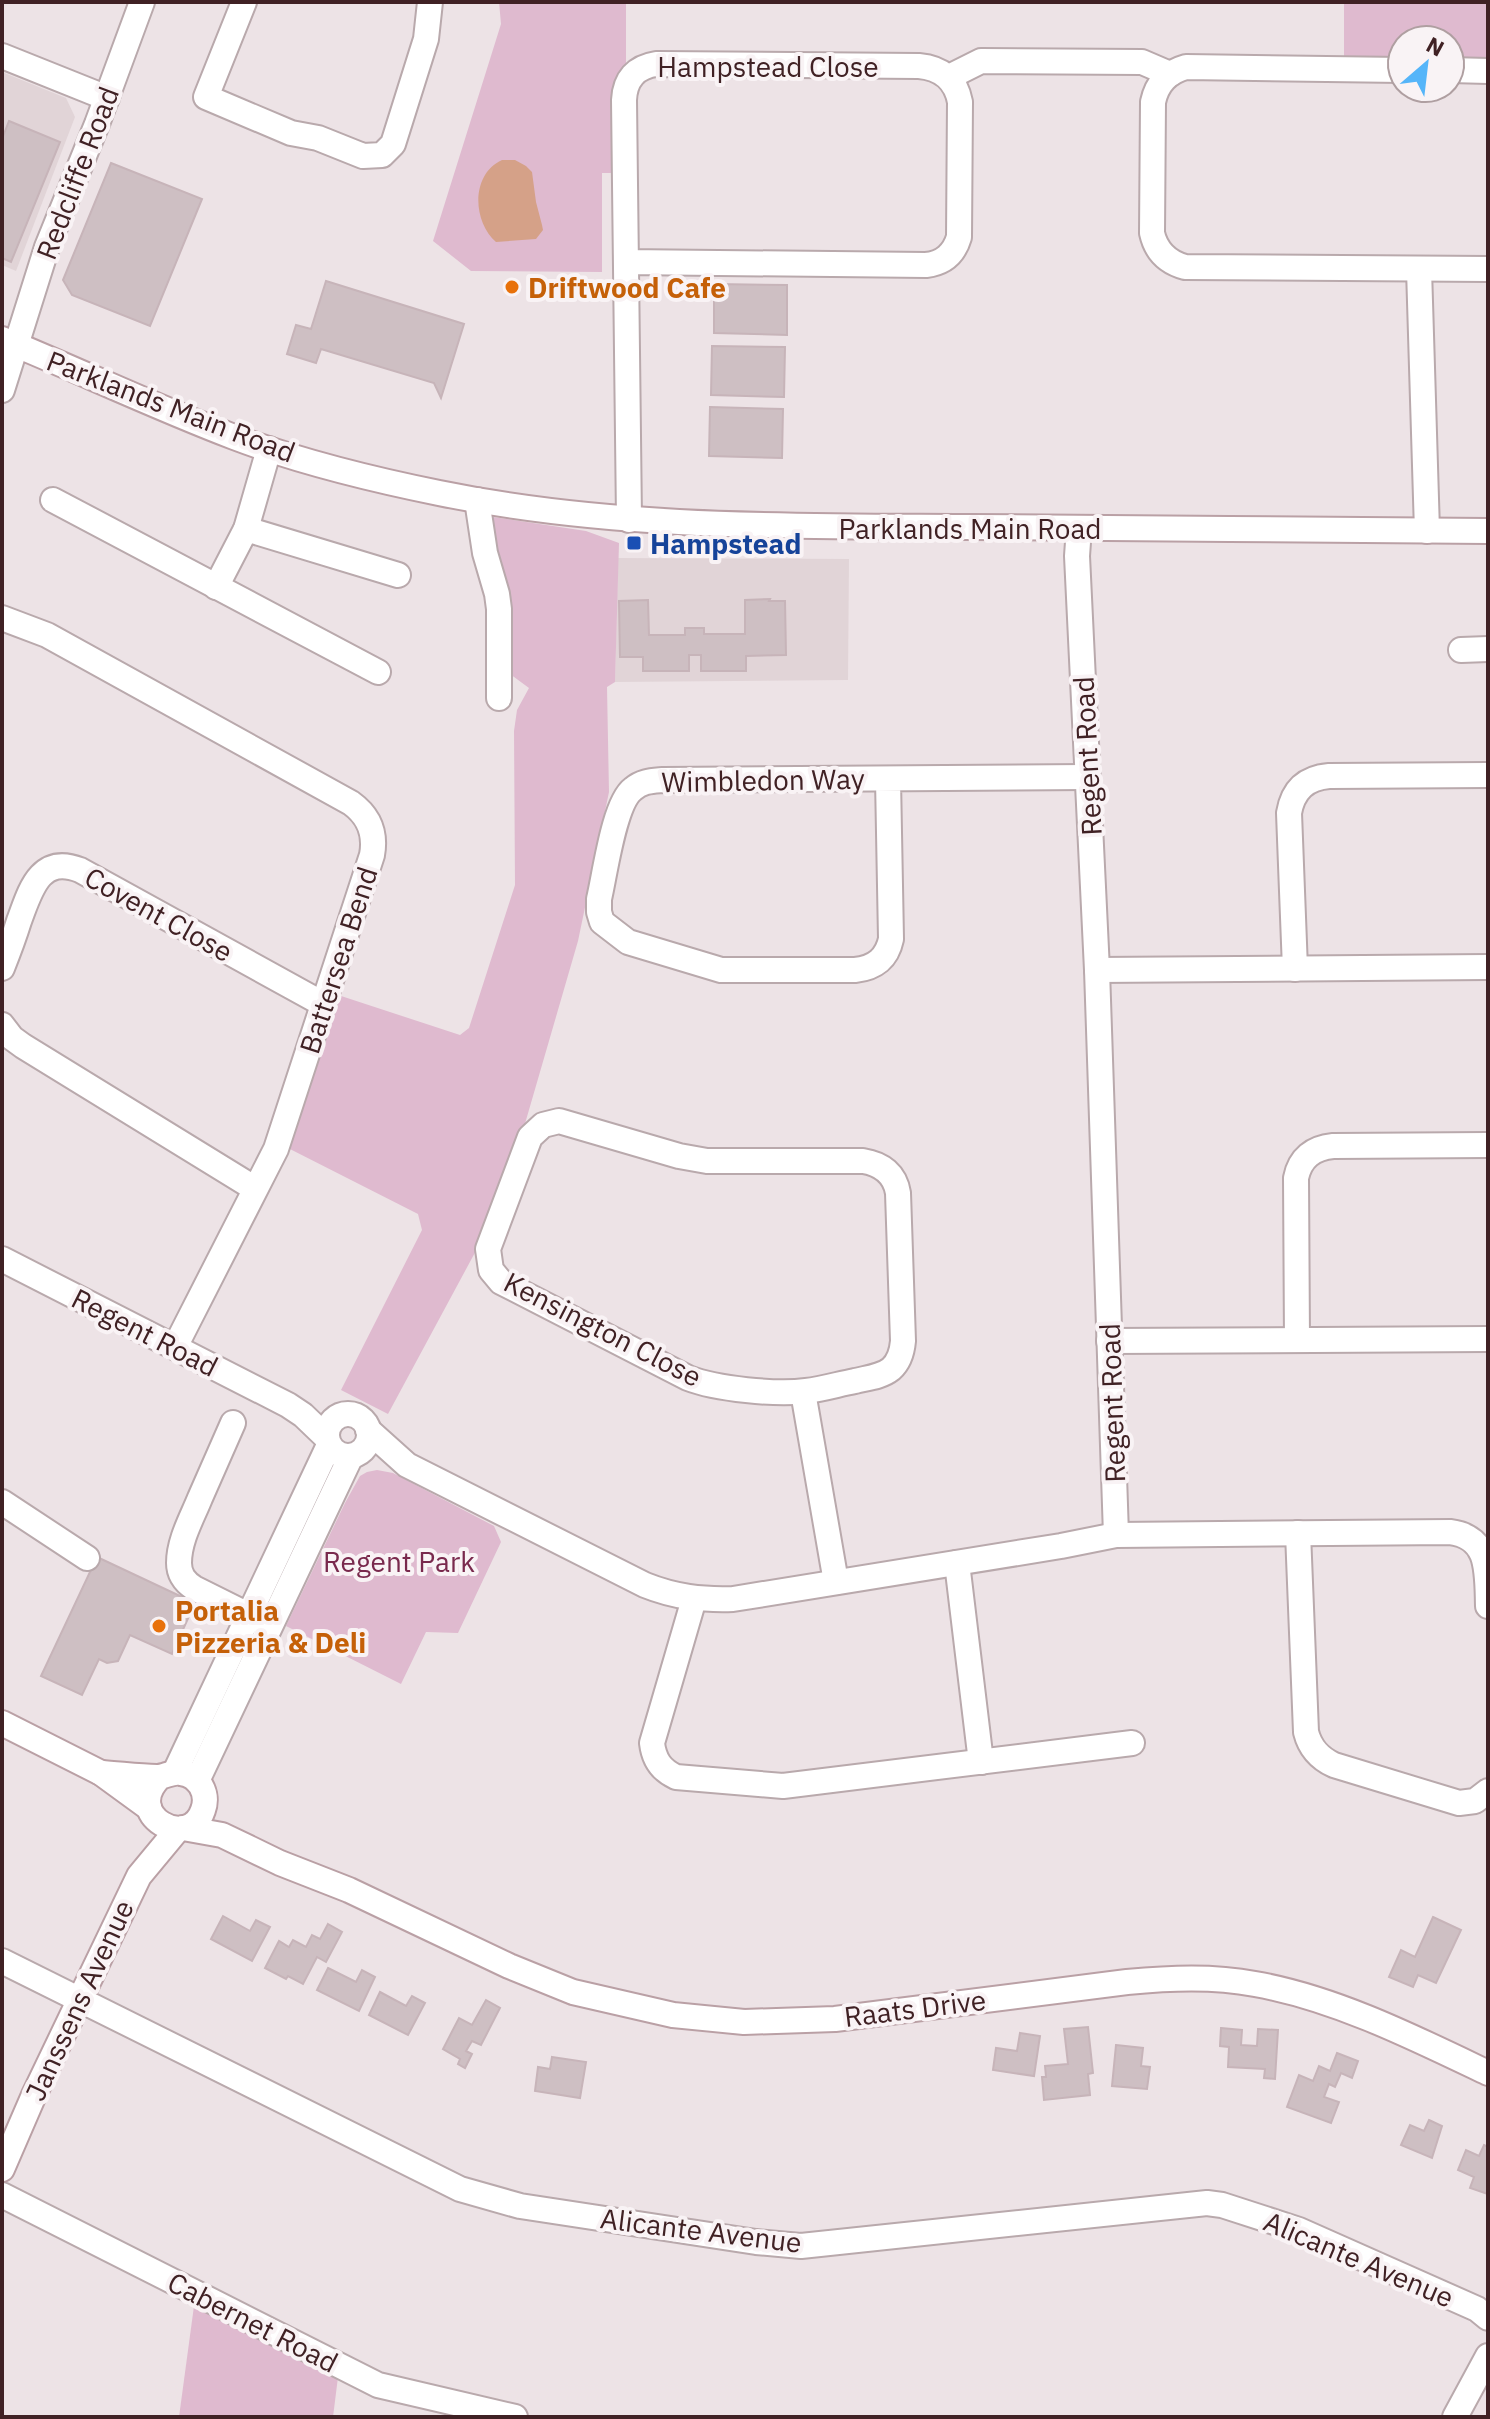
<svg xmlns="http://www.w3.org/2000/svg" width="1490" height="2419" viewBox="0 0 1490 2419" font-family="'IBM Plex Sans',sans-serif">
<rect width="100%" height="100%" fill="#ede3e6"/>
<g fill="#e1d4d7">
<path d="M2,72L66,98L75,117L16,271L2,265Z"/>
<path d="M618,558L849,559L848,680L615,682Z"/>
</g>
<g fill="#dfbacf">
<path d="M499,2H626V69L615,173H602V272L471,271L433,241L501,24Z"/>
<path d="M1344,2H1488V60H1450V40H1402V59L1344,58Z"/>
<path d="M486,516L586,531L619,543L615,682L607,687L609,792L578,941L522,1134L485,1234L388,1414L341,1390L422,1230L418,1214L284,1146L335,994L460,1035L469,1028L515,885L514,731L517,710L529,688L510,674Z"/>
<path d="M377,1470L393,1473L494,1526L501,1542L458,1633L426,1632L401,1684L286,1626L345,1503L360,1476L367,1472Z"/>
<path d="M194,2306L338,2377L333,2417H179Z"/>
</g>
<path fill="#d5a188" d="M502,160H515L526,166L532,172L536,202L542,225L543,230L536,239L496,242C472,221 471,174 502,160Z"/>
<g fill="#cebfc3" stroke="#c7b4b9" stroke-width="2">
<path d="M9,121L60,142L11,262L2,258V139Z"/>
<path d="M111,163L202,199L150,326L72,295L63,280Z"/>
<path d="M326,281L464,324L441,398L434,383L321,349L316,363L287,354L296,325L311,329Z"/>
<path d="M714,284L787,285V335L714,333Z"/>
<path d="M712,346L785,347L784,397L711,395Z"/>
<path d="M710,407L783,409L782,458L709,456Z"/>
<path d="M770,599L769,601H785L786,655L746,656V671H701V655H689V671H643V657H620L619,601L648,600L649,635H685V628H704V634H745V600Z"/>
<path d="M97,1557L195,1603L172,1654L130,1635L118,1661L107,1663L99,1659L82,1695L41,1676Z"/>
<path d="M223,1916L250,1931L256,1920L270,1927L252,1961L211,1939Z"/>
<path d="M1433,1917L1461,1930L1436,1983L1418,1975L1413,1987L1389,1977L1401,1950L1415,1957Z"/>
<path d="M328,1924L342,1932L326,1962L317,1957L303,1984L288,1976L286,1979L265,1968L279,1941L289,1947L293,1940L306,1947L312,1935L320,1939Z"/>
<path d="M328,1968L356,1982L362,1970L375,1977L359,2011L317,1990Z"/>
<path d="M380,1992L406,2006L412,1996L425,2003L408,2035L369,2015Z"/>
<path d="M486,2000L500,2008L481,2045L472,2041L466,2051L472,2054L465,2068L458,2064L460,2059L443,2049L459,2018L472,2025Z"/>
<path d="M1088,2027L1093,2073L1088,2074L1090,2095L1044,2100L1042,2077H1046L1045,2066L1068,2064L1064,2029Z"/>
<path d="M1221,2028L1242,2030L1241,2045L1257,2046L1258,2029L1278,2030L1275,2079L1264,2078L1265,2069L1228,2067L1229,2047L1220,2046Z"/>
<path d="M1020,2033L1040,2036L1034,2076L993,2070L996,2048L1017,2051Z"/>
<path d="M1116,2045L1143,2048L1141,2066L1150,2067L1147,2089L1112,2086Z"/>
<path d="M1337,2053L1358,2061L1352,2078L1341,2073L1335,2087L1329,2084L1324,2097L1339,2102L1331,2123L1287,2107L1299,2075L1313,2081L1319,2066L1330,2071Z"/>
<path d="M552,2057L586,2062L580,2098L535,2091L538,2067L550,2069Z"/>
<path d="M1429,2120L1442,2126L1432,2158L1401,2145L1410,2125L1424,2131Z"/>
<path d="M1484,2145L1488,2147V2194L1470,2188L1474,2177L1458,2170L1466,2150L1479,2156Z"/>
</g>
<g fill="none" stroke-linecap="round" stroke-linejoin="round">
<defs>
<g id="street">
<path d="M244,2L206,97L291,133L318,138L363,156L382,155L393,144L426,39L430,2"/>
<path d="M2,56L107,98"/>
<path d="M1402,70L1186,67C1168,72 1157,83 1153,102L1152,233C1156,251 1167,262 1185,267L1488,269"/>
<path d="M1450,70L1488,71"/>
<path d="M949,77L981,61L1142,62L1170,74"/>
<path d="M626,262L926,265C943,263 954,254 959,237L960,102C956,80 942,68 919,66L656,64C636,67 625,79 624,100L629,520"/>
<path d="M1419,269L1427,531"/>
<path d="M2,390L47,247L97,124L142,2"/>
<path d="M53,500L378,672"/>
<path d="M477,500L485,553L497,594L499,609V698"/>
<path d="M1079,528L1077,556L1097,970L1116,1535"/>
<path d="M246,529L398,575"/>
<path d="M216,587L246,529L269,449"/>
<path d="M2,618L47,635L351,803C369,816 376,833 372,855L276,1149L175,1347"/>
<path d="M1461,650L1488,649"/>
<path d="M888,779L891,939C887,958 875,968 855,970H721L628,942L602,922L599,912V899C605,874 614,803 633,789C642,781 652,781 663,780L1087,777"/>
<path d="M2,968C8,953 14,937 19,921C30,892 39,854 80,870L323,1004"/>
<path d="M1295,969L1289,813C1293,790 1306,778 1329,776L1488,775"/>
<path d="M1097,970L1488,967"/>
<path d="M2,1025L12,1038L23,1046L254,1188"/>
<path d="M559,1121L679,1156L707,1161H863C882,1164 895,1174 898,1193L903,1341C902,1352 899,1362 891,1369C881,1377 867,1378 855,1381C839,1384 823,1389 806,1391C777,1395 716,1389 688,1378L501,1282L491,1270L488,1249L530,1137L543,1125Z"/>
<path d="M2,1259L288,1405L303,1415L327,1438"/>
<path d="M1297,1340L1296,1178C1300,1158 1313,1148 1333,1146L1488,1145"/>
<path d="M1109,1341L1488,1339"/>
<path d="M803,1392L836,1582"/>
<circle cx="348" cy="1435" r="21"/>
<path d="M233,1423C222,1448 211,1473 200,1498C192,1518 179,1540 179,1563C179,1575 185,1582 194,1588L262,1622"/>
<path d="M368,1430L407,1465L645,1585C675,1597 702,1600 733,1599L1061,1546L1116,1535L1450,1532C1490,1537 1487,1572 1488,1606"/>
<path d="M2,1502L87,1558"/>
<path d="M1298,1533L1306,1732C1310,1748 1319,1758 1334,1765L1459,1803L1475,1801L1488,1791"/>
<path d="M957,1563L981,1762"/>
<path d="M694,1599L652,1743C654,1760 661,1770 676,1777L783,1786L1132,1743"/>
<path d="M175,1772L329,1445"/>
<path d="M197,1781L351,1456"/>
<path d="M2,1961L460,2189L520,2206L756,2242L801,2246L1207,2203L1222,2205L1299,2230L1477,2309L1488,2318"/>
<path d="M2,2195L378,2385L515,2417"/>
<path d="M1455,2417L1488,2356"/>
</g>
<g id="secondary">
<path d="M2,339C80,371 155,407 234,437C300,462 370,479 439,493C615,529 792,526 970,527C1143,528 1315,530 1488,531"/>
<path d="M2,1723L101,1773L149,1808"/>
<path d="M101,1773C119,1774 139,1777 157,1777C165,1777 172,1771 181,1773C189,1774 197,1779 201,1786C205,1793 206,1802 203,1810C189,1852 121,1815 160,1777"/>
<path d="M183,1828L222,1835L280,1863L349,1890L509,1966L573,1992L673,2015L744,2022L835,2019L1127,1982C1170,1978 1213,1976 1255,1984C1335,1998 1415,2038 1488,2073"/>
<path d="M2,2169L34,2095L139,1876L178,1829"/>
</g>
</defs>
<use href="#street" stroke="#b9a9ac" stroke-width="28"/>
<use href="#secondary" stroke="#baa0a5" stroke-width="28"/>
<use href="#street" stroke="#fff" stroke-width="24"/>
<use href="#secondary" stroke="#fff" stroke-width="24"/>
</g>
<g fill="#e8710a" stroke="#f9f3f5" stroke-width="3">
<circle cx="512" cy="287" r="8"/>
<circle cx="159" cy="1626" r="8"/>
</g>
<rect fill="#1a4fb4" stroke="#f9f3f5" stroke-width="3" x="626" y="535" width="16" height="16" rx="4"/>
<g text-anchor="middle" dominant-baseline="central" stroke-width="8" stroke-linejoin="round" paint-order="stroke">
<g font-size="28" fill="#402124" stroke="#f9f3f5">
<text x="768" y="66">Hampstead Close</text>
<text transform="translate(77 173) rotate(-69)">Redcliffe Road</text>
<text transform="translate(171 406) rotate(21)">Parklands Main Road</text>
<text x="970" y="528">Parklands Main Road</text>
<text transform="translate(1087 756) rotate(-93)">Regent Road</text>
<text transform="translate(763 780) rotate(-1)">Wimbledon Way</text>
<text transform="translate(159 914) rotate(29)">Covent Close</text>
<text transform="translate(338 960) rotate(-72)">Battersea Bend</text>
<text transform="translate(603 1329) rotate(27)">Kensington Close</text>
<text transform="translate(145 1332) rotate(27)">Regent Road</text>
<text transform="translate(1112 1403) rotate(-92)">Regent Road</text>
<text transform="translate(79 2000) rotate(-65)">Janssens Avenue</text>
<text transform="translate(915 2008) rotate(-7)">Raats Drive</text>
<text transform="translate(701 2230) rotate(7)">Alicante Avenue</text>
<text transform="translate(1359 2259) rotate(23)">Alicante Avenue</text>
<text transform="translate(253 2322) rotate(27)">Cabernet Road</text>
</g>
<g font-size="28" font-weight="bold" fill="#c56008" stroke="#f9f3f5" text-anchor="start">
<text x="528" y="287">Driftwood Cafe</text>
<text x="175" y="1610">Portalia<tspan x="175" dy="32">Pizzeria &amp; Deli</tspan></text>
</g>
<g font-size="28" font-weight="bold" fill="#164399" stroke="#f9f3f5" text-anchor="start">
<text x="650" y="543">Hampstead</text>
</g>
<g font-size="28" fill="#79294d" stroke="#f9f3f5">
<text x="399" y="1561">Regent Park</text>
</g>
</g>
<rect width="1490" height="2419" fill="none" stroke="#402124" stroke-width="8"/>
<g transform="translate(1426 64) rotate(28)"><circle r="38" fill="#f9f3f5" stroke="#af9fa1" stroke-width="2"/>
<path d="M0-6L14 30L0 20L-14 30Z" fill="#55b5f9"/>
<text y="-12" font-size="22" font-weight="bold" text-anchor="middle" fill="#402124">N</text>
</g>
</svg>
